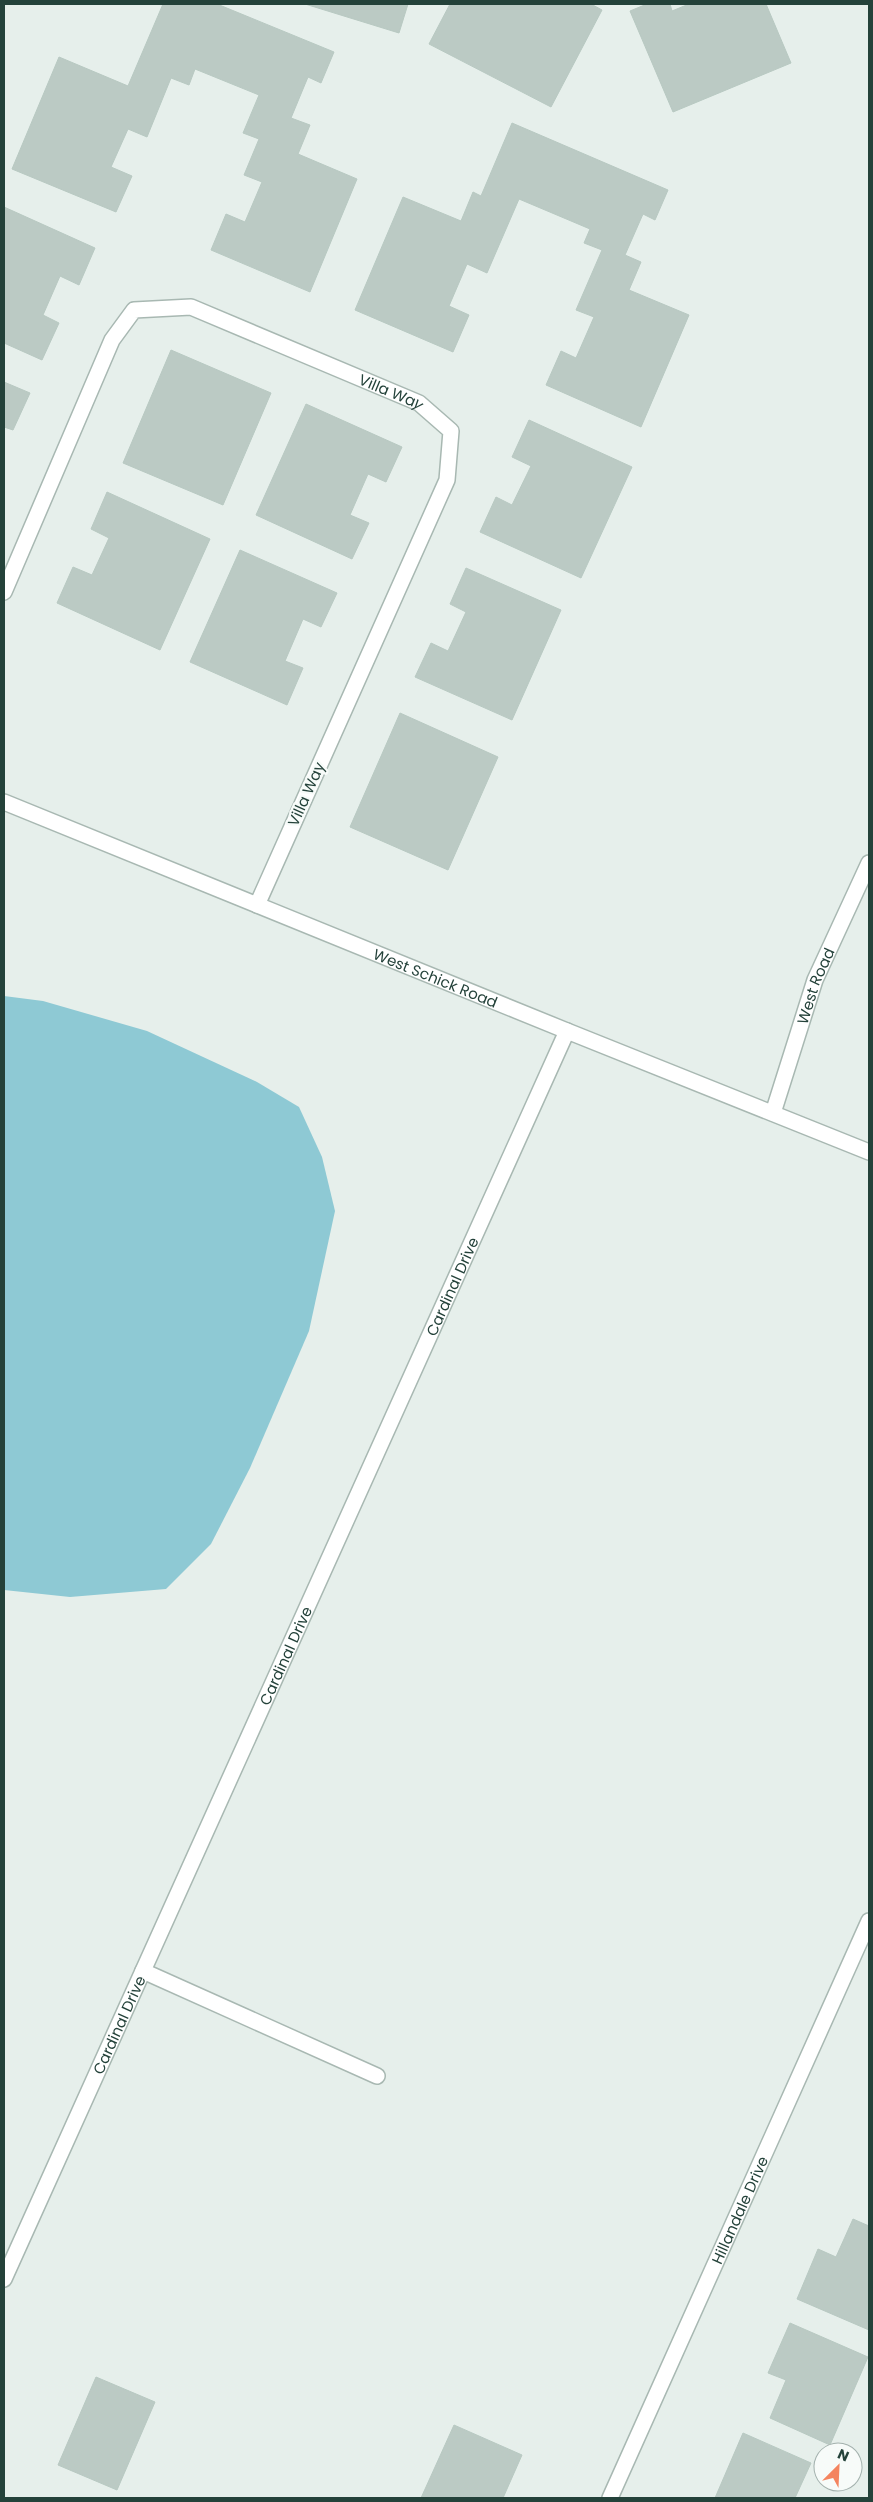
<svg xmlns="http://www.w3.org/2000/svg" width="873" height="2502" viewBox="0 0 873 2502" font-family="Poppins,sans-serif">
<rect width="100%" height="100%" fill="#e6efeb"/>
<path fill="#8ec9d4" d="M4,996L43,1001L147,1031L257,1082L299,1107L322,1157L335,1211L309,1331L250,1468L211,1544L166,1589L70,1597L4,1590Z"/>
<g fill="#bbcac4" stroke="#b8c9c2">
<path d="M163,4H217L334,52L321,83L308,77L291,118L310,125L298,154L357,179L310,292L211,250L226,214L245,222L262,182L244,175L259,139L243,133L259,95L195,69L189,85L171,78L147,137L128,129L111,167L132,176L116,212L12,169L59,57L128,86Z"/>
<path d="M305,4H408L399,33Z"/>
<path d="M450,4H591L602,10L551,107L429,44Z"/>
<path d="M647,4H670L672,11L689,4H766L791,63L673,112L630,11Z"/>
<path d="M512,123L668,190L655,220L643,214L625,255L641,262L629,290L689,315L641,427L546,385L561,351L576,358L594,317L576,310L602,250L584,243L590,229L519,199L487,273L467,264L449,306L469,315L453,352L355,310L403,197L461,221L473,192L481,196Z"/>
<path d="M4,207L95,248L79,285L60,276L43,315L59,323L42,360L4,343Z"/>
<path d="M171,350L271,393L223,505L123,463Z"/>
<path d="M4,382L30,393L13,430L4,427Z"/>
<path d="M306,404L402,447L386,482L368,474L350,515L369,523L352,559L256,515Z"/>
<path d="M529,420L632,467L581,578L480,532L496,497L512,505L531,466L512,457Z"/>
<path d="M107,492L210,539L160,650L57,603L73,567L92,575L109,538L91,529Z"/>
<path d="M240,550L337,593L321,627L303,619L285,661L303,668L287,705L190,662Z"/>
<path d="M466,568L561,610L512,720L415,677L431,643L448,651L466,612L450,604Z"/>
<path d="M400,713L498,757L448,870L350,827Z"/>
<path d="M853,2219L869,2226V2330L797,2299L818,2249L836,2257Z"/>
<path d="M790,2323L868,2357L830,2445L770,2418L786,2380L768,2373Z"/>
<path d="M96,2377L155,2402L117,2490L58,2465Z"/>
<path d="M454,2425L522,2455L503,2498H421Z"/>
<path d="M743,2433L811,2463L795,2498H715Z"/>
</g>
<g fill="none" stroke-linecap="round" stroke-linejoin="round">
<defs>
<g id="minor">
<path id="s1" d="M4,592L112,340L134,310L191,307L419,403L451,431L447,480L257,905"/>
<path id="s2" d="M4,802L567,1031L869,1152"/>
<path id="s3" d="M773,1113L815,980L869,863"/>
<path d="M143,1971L377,2076"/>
<path id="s4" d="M4,2279L567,1031"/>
<path id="s5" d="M610,2498L869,1921"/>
</g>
</defs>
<use href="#minor" stroke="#a8b8b2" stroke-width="18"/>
<use href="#minor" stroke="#fff" stroke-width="15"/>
</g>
<g text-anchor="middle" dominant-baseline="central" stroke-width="4.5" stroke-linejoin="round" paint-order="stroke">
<g font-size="15" fill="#24423a" stroke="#f7fbf9">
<text stroke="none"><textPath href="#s1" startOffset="586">Villa Way</textPath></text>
<text transform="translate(306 794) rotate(-66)">Villa Way</text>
<text stroke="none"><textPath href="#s2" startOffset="466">West Schick Road</textPath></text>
<text stroke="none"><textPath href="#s3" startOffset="134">West Road</textPath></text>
<text stroke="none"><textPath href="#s4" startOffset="1089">Cardinal Drive</textPath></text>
<text stroke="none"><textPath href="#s4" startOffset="684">Cardinal Drive</textPath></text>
<text stroke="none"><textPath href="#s4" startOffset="279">Cardinal Drive</textPath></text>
<text stroke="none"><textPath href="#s5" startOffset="316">Hillandale Drive</textPath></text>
</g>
</g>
<rect width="873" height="2502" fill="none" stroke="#24423a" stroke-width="10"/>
<g transform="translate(838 2467) rotate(24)"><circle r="24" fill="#f7fbf9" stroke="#a3b1ad"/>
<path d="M0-4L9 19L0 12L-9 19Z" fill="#f4845f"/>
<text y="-8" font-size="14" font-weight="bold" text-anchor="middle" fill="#24423a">N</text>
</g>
</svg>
